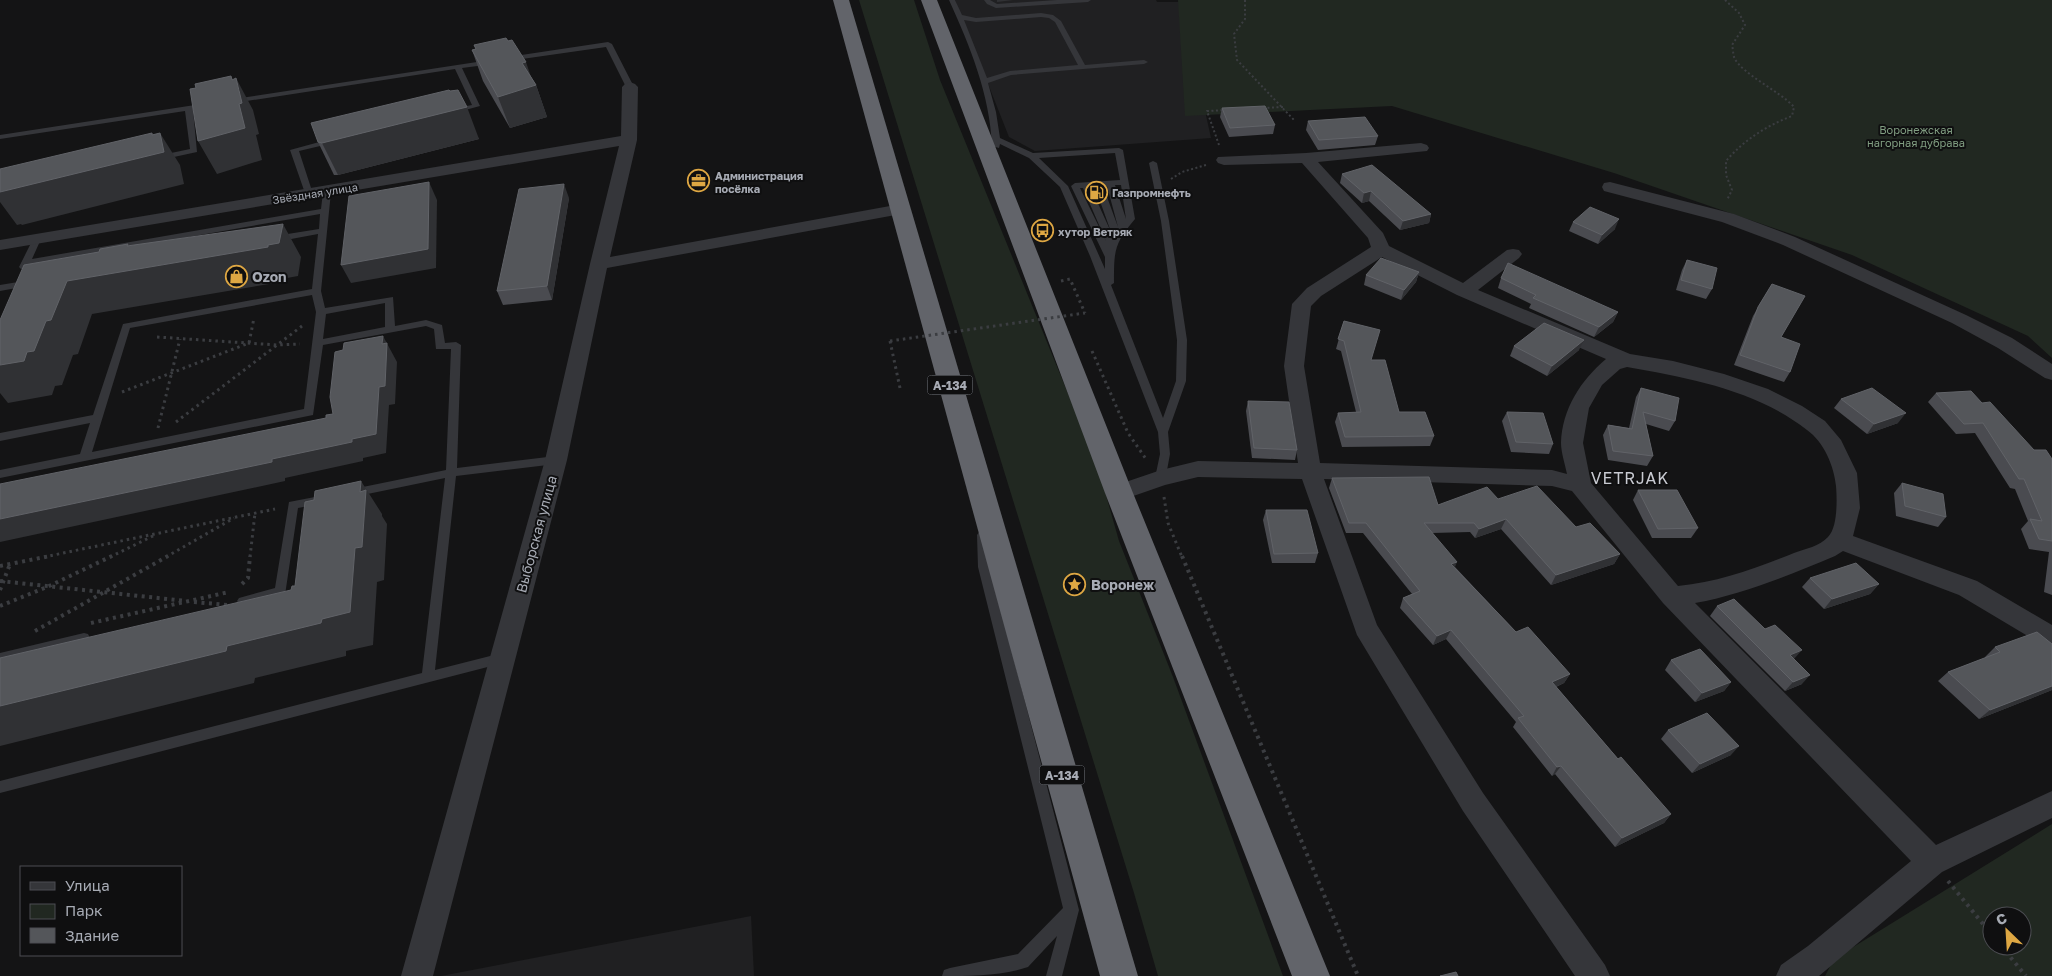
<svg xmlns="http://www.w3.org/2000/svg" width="2052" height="976" viewBox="0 0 2052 976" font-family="'Golos Text',sans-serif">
<rect width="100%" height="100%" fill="#141415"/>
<g fill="#202022">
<path d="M955,0H1156L1157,2H1181L1211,138L1035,151L1009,137Z"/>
<path d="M751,916L754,976H441Z"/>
</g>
<g fill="#212821" fill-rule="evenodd">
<path d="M859,0H914L940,80L1098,467L1119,541L1173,677L1283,976H1158L1134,893Z"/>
<path d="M1178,0H2052V358L2028,336L1852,255L1614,173L1392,106L1185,116Z"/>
<path d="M2052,824V976H1825L1834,959ZM1992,916H2022V946H1992Z"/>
</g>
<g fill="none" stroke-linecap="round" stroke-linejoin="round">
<g stroke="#3b3d41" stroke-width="2" stroke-dasharray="2 2.5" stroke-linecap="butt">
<path d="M1245,0V19L1234,34L1237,60L1294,120"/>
<path d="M1725,0L1739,13L1745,25L1732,45C1733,49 1733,53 1734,57C1741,74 1780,91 1794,107L1792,116C1766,126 1744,140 1726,161V175L1732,190L1727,200"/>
<path d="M1263,108L1283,107"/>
<path d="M1219,145L1207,111L1225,110"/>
<path d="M1171,179L1182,172L1206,165"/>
</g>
<g stroke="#3b3d41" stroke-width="3" stroke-dasharray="2.5 4" stroke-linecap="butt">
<path d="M1061,281L1070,279L1085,313"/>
<path d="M157,337L277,345L300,344"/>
<path d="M890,341L900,388"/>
<path d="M1092,351L1128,433L1146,459"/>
<path d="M122,392L249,343L254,318"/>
<path d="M176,422L302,326"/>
<path d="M158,428L180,339"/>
<path d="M1164,497L1168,523L1182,557"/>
<path d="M44,557L275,509"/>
<path d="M110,557L155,535"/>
<path d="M166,557L234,518"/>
<path d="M250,557L255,513"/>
</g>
<g stroke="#3b3d41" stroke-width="4" stroke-dasharray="3 4.5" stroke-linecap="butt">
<path d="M1182,556L1358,976"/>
<path d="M0,566L50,556"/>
<path d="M0,581L186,601"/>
<path d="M242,584L248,578L250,556"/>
<path d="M0,590L10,564"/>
<path d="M194,602L228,605"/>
<path d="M0,606L47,587L112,556"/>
<path d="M91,623L229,592"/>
<path d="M35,631L168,556"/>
<path d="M1948,881L1992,935"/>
<path d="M2001,946L2026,976"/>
</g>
<g fill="#35363a" fill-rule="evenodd">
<path d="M949,0H955L962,15L976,18L1041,13L1053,15L1061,21L1085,65L1144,60L1148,62L1144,64L1011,75L988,83L996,112L1000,138L1033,153L1119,148L1123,150L1135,219C1114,244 1114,250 1114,283L1111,285L1163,418L1176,381L1177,340L1161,221L1149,163L1153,161L1157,163L1169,221L1187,340L1186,381L1168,432L1170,454L1165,481L1161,482L1155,478L1160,454L1158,432L1090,256L1060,187L1029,158L1000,144L999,148L992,146C990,95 970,46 949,0ZM1041,17L1049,18L1055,22L1078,65L1010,71L987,78L964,20L976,22ZM1115,153L1120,180L1075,183L1071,186L1105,257V269L1068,186L1039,158ZM1115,185H1121L1126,219ZM1103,186H1107L1118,227ZM1095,187L1111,232L1091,188ZM1080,188H1083L1106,241Z"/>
<path d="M984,0H990L997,4L1057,0H1091L1088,2L996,8L987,4Z"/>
<path d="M608,42L612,44L634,87L633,89L626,87L606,47L508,61L504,59L508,57Z"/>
<path d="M490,60L494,62L493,64L462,68L480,106L454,113L450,111L451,109L472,105L455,69L234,103L230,101L234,99Z"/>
<path d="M208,103L212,105L211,107L193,110L197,152L160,160H157V156L190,149L185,111L0,139V135Z"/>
<path d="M334,138L338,140L337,142L299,151L313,194L309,197L306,196L290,150Z"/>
<path d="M327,189L331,192L321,291L325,308L393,297L395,326L426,320L442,325L445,343L456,342L461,345L457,468L556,456L561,460L556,464L456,476L435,670L502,653L507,654L508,658L507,662L0,793V781L422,673L445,478L353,497L347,493L353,489L446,470L451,349H436L434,329L426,326L323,345L313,415L0,478V470L80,454L90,423L0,441V433L93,415L123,324L312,289L318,234L275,242L271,239L275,236L319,229L320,214L29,265L27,269H21L19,267L34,237L37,236L41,239L32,259L321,209L323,192ZM312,295L316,312L304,409L92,452L130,328ZM385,303V327L323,339L326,314Z"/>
<path d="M30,280L35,283L33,285L0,291V285Z"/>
<path d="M320,496L326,500L324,503L298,508L285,595L243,606L239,604L237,601L239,598L275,588L289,502Z"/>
<path d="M983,531L987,532L989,535L990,567L1079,910L1062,976H1046L1057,936L1028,967C1001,976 971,976 942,976L944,970L950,968L1018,954L1063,908L978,567L977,535L979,532Z"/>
<path d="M84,633L88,634L90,638L88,642L0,663V653Z"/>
</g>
<g fill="#35363a" fill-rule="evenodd">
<path d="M630,82L635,84L638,87L637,140L610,257L901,204L907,205L910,209L907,213L901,214L607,268L567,460L433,976H401L545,460L590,264L619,146L0,250V240L621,136L622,87L625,84Z"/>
<path d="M1421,143L1427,145L1429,148L1427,151L1318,162L1383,233L1389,246L1463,283L1507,250L1513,249L1519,250L1522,254L1519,258L1478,290L1630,354L1673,361L1724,374L1768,389L1802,406L1825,421L1841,440L1857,473L1860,508L1853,536L1977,581L2052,625V648L2043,645L1959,595L1843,551L1835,556C1789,575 1744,594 1695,603L1936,845L2052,791V818L1942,872L1819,976H1776L1781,965L1808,946L1911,861L1663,603L1572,491L1552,486L1324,479L1377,625L1483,793L1605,965L1610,976H1575L1463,811L1357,635L1302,479L1198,477L1165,485L1119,501L1111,499L1108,493L1111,487L1161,470L1198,461L1298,463L1284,366L1292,304L1307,288L1371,247L1368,238L1302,163L1224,165L1218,163L1216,160L1218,157L1306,153ZM1382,257L1457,295L1606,359C1581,380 1562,409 1561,443C1561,452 1565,464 1567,474L1552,470L1320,463L1304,366L1311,306L1321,296ZM1627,367C1689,378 1756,390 1807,430C1824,442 1834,466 1836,486C1837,498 1838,527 1828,537C1820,546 1805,549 1794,553C1756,568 1719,582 1678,586L1591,483L1583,443L1589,408L1602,385L1620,369Z"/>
<path d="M1610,182L1734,214L1795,237L1966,315L2012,338L2052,364V380L2045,378L1998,348L1952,323L1783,245L1722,222L1604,191L1602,187L1604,183Z"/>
</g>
<g fill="#62646a" fill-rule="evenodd">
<path d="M833,0H849L1138,976H1100Z"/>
<path d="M921,0H937L1133,493L1330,976H1292L1105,493Z"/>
</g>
<path stroke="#3b3d41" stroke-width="3" stroke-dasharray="2.5 4" stroke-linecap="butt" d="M890,341L1085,313"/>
</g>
<g fill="#4a4b50">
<path d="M474,45L530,75L536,85L547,117L510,128L483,81L472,50L476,49Z"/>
<path d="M450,91L479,139L338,175H334L318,142Z"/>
<path d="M1222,108L1275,125L1273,134L1229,137L1220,117Z"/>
<path d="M1308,121L1378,136L1375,145L1318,150L1306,130Z"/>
<path d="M1342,174L1431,214L1429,223L1400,230L1369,201L1362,203L1340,183Z"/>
<path d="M569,198L552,300L503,305L497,291Z"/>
<path d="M1573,222L1615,229L1598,244L1569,231Z"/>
<path d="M1687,260L1712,289L1706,299L1676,290L1682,270Z"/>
<path d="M1419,272L1416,282L1401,300L1364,285L1366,275Z"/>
<path d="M1501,278L1618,312L1613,322L1594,337L1529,308L1531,304L1498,288Z"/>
<path d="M1772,284L1781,337L1790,372L1784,382L1734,365L1753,316Z"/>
<path d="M1344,321L1371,360L1399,412L1434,436L1430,446L1342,447L1335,422L1338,413L1356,412L1341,351L1336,349Z"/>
<path d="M1514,346L1579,350L1547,376L1510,356Z"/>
<path d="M1641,388L1675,421L1669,431L1646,424L1653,456L1647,466L1608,460L1603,435L1608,425L1629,428L1636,397Z"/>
<path d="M1936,393L1982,403L2034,450L2052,459V595L2044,592L2049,552L2029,549L2021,529L2028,521L2015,489L2010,488L1975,433L1956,434L1928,402Z"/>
<path d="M1841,399L1898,423L1867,434L1834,408Z"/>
<path d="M1248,401L1297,450L1295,460L1252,458L1246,411Z"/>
<path d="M1507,412L1553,444L1549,454L1511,452L1502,421Z"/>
<path d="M1332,478L1438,505L1498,499L1576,527L1620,554L1614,564L1551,585L1501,529L1475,538L1470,532L1432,533L1455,567L1516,632L1570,674L1564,683L1556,687L1618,759L1671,814L1664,823L1615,847L1555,774L1552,776L1513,727L1516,722L1446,639L1433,645L1400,608L1403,598L1412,594L1363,533H1346L1329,488Z"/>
<path d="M1902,483L1946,517L1938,527L1896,516L1894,493Z"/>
<path d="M1638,490L1698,528L1691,538H1652L1633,500Z"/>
<path d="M1266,510L1318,553L1315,563H1272L1263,520Z"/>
<path d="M1810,578L1879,584L1870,594L1824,609L1802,587Z"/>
<path d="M1717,606L1765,629L1794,659L1802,684L1785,691L1710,616Z"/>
<path d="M2052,644V690L1979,719L1938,681L1948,672L1986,658L1985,657L1995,647Z"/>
<path d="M1671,660L1731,682L1724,691L1695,702L1665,670Z"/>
<path d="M1668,730L1731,755L1692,773L1661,739Z"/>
</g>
<g fill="#303134">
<path d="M997,0H1013L997,2Z"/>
<path d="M526,62L534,86L536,85L547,117L510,128L498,97L522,63Z"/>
<path d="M231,76L240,92L236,78L253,110L259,134L256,135L262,160L217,174L198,141L232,80Z"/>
<path d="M467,107L479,139L338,175L322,143Z"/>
<path d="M152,133L163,152L160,133L180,165L184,184L22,225L21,224L17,225L0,202V192L152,135Z"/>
<path d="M429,182L437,200L436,268L351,283L341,265Z"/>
<path d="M564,184L569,198L552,300L547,286Z"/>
<path d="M1371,191L1369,201L1362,203L1364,193Z"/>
<path d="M1431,214L1429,223L1400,230L1403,221Z"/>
<path d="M1619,219L1615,229L1598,244L1602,235Z"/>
<path d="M283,224L301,257L298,276L287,278V281L92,314L78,354L73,355L62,385L55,386L52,395L8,403L0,393V365L27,352L46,321L67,281L127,246L128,244L144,268L268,245Z"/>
<path d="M1419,272L1416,282L1401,300L1404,290Z"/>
<path d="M1618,312L1613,322L1594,337L1599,327Z"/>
<path d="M383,336L397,362L395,404L389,405L386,453L363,458V461L285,478V481L0,542V519L272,459L352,439L382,344Z"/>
<path d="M1584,340L1579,350L1547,376L1552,366Z"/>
<path d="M1906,413L1898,423L1867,434L1874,424Z"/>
<path d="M361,481L382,514V516L387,524L384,580L377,582L373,645L346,651V656L255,678L254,683L0,746V706L227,646L322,619L360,492Z"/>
<path d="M1506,519L1501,529L1475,538L1479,529Z"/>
<path d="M1620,554L1614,564L1551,585L1556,575Z"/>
<path d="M1457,562L1453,572L1451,564Z"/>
<path d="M1879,584L1870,594L1824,609L1832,599Z"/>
<path d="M1451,630L1446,639L1433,645L1437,636Z"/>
<path d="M1802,650L1794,659L1782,665L1790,655Z"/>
<path d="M1570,674L1564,683L1546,691L1552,682Z"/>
<path d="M1810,675L1802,684L1785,691L1793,682Z"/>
<path d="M1731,682L1724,691L1695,702L1702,693Z"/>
<path d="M2052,686V690L1979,719L1990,710Z"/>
<path d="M1739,746L1731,755L1692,773L1700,764Z"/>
<path d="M1561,766L1555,774L1552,776L1557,767Z"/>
<path d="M1671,814L1664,823L1615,847L1622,838Z"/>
</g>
<g fill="#54565a" stroke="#616368">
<path d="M506,38L508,41L512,40L526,62L522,63L536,85L498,97L472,50L476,49L474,45Z"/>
<path d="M231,76L232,80L236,78L242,103L239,104L245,128L198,141L190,89L196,88L195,84Z"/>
<path d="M449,90L450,91L458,90L467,107L322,143L318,142L311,123Z"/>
<path d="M1265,106L1275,125L1230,128L1222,108Z"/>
<path d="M1365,117L1378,136L1319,140L1308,121Z"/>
<path d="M152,133V135L160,133L164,152L0,192V169Z"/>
<path d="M1372,165L1431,214L1403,221L1371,191L1364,193L1342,174Z"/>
<path d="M429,182L428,249L341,265L349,196Z"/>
<path d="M564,184L547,286L497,291L519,189Z"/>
<path d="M1590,207L1619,219L1602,235L1573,222Z"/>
<path d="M283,224L279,243L268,245V247L67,281L51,320L46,321L34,351L27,352L24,361L0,365V320L24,265L99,252L100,249L128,244L127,246Z"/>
<path d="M1381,258L1419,272L1404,290L1366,275Z"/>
<path d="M1687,260L1717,268L1712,289L1681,280Z"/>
<path d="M1508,263L1618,312L1599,327L1533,298L1536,295L1501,278Z"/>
<path d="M1772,284L1805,296L1781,337L1800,344L1790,372L1740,355L1758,307Z"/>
<path d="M1344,321L1380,330L1371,360H1385L1399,412H1425L1434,436L1345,437L1338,413L1361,412L1344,341L1338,339Z"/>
<path d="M1544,323L1584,340L1552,366L1514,346Z"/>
<path d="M383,336L382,344L387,343L385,386L379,387L376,434L352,439V442L272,459V462L0,519V484L326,418V415L333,414L330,397L335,352L343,350L344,343Z"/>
<path d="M1641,388L1679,398L1675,421L1643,412L1653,456L1613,451L1608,425L1632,429Z"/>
<path d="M1872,388L1906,413L1874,424L1841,399Z"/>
<path d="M1971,391L1982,403L1990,402L2034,450H2046L2052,459V541L2039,539L2030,519L2042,521L2024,479H2019L1983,423L1964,424L1936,393Z"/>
<path d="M1248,401L1289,402L1297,450L1254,448Z"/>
<path d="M1507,412L1543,413L1553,444L1516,442Z"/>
<path d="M1429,477L1438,505L1487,487L1498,499L1537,486L1576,527L1590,523L1620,554L1556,575L1506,519L1479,529L1474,523H1424L1457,562L1451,564L1516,632L1528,627L1570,674L1552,682L1618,759L1621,757L1671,814L1622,838L1561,766L1557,767L1518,718L1524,716L1451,630L1437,636L1403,598L1420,591L1366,523H1349L1332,478Z"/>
<path d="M361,481L360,492L366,490L362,547L355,548L350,612L322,619L321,623L227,646L226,651L0,706V658L291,590L292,586H295L305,502L314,500L315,491Z"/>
<path d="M1902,483L1943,494L1946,517L1905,506Z"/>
<path d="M1638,490H1677L1698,528L1658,529Z"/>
<path d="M1266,510H1307L1318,553L1274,554Z"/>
<path d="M1856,563L1879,584L1832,599L1810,578Z"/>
<path d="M1734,599L1765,629L1775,625L1802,650L1790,655L1810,675L1793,682L1717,606Z"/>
<path d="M2037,632L2052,644V686L1990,710L1948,672L2000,652L1995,647Z"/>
<path d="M1700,649L1731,682L1702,693L1671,660Z"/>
<path d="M1707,713L1739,746L1700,764L1668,730Z"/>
<path d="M1456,972L1458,976H1440Z"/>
</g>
<defs>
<symbol id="office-ring" viewBox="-11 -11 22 22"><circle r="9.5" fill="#0f0f10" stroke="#dea743" stroke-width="1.5"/><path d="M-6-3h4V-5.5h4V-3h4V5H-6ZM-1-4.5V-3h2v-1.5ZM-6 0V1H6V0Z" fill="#dea743"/></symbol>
<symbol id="fuel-ring" viewBox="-11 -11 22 22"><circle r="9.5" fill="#0f0f10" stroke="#dea743" stroke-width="1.5"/><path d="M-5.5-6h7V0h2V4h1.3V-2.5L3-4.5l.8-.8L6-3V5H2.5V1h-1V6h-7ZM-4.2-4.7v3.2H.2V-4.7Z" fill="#dea743"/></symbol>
<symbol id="bus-ring" viewBox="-11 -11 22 22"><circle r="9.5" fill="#0f0f10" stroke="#dea743" stroke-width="1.5"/><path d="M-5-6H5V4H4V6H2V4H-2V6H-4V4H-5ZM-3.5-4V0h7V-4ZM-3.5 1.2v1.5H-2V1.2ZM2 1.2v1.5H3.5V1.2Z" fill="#dea743"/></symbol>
<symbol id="shop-ring" viewBox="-11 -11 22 22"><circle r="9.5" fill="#0f0f10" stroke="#dea743" stroke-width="1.5"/><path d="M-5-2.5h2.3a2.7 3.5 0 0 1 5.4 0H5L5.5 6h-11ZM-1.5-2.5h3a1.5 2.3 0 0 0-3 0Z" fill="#dea743"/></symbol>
<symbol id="sight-ring" viewBox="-11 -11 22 22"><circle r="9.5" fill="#0f0f10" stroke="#dea743" stroke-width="1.5"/><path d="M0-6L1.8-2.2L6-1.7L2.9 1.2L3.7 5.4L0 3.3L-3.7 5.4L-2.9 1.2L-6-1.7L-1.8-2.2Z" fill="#dea743"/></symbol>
</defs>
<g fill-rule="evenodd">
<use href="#office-ring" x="686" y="168" width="25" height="25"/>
<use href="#fuel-ring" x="1084" y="180" width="25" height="25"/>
<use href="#bus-ring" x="1030" y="218" width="25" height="25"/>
<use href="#shop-ring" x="224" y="264" width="25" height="25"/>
<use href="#sight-ring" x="1062" y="572" width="25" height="25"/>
</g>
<g text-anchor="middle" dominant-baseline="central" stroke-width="4" stroke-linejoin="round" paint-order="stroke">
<g font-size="11" fill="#809d81" stroke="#0f0f10">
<text x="1916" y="129">Воронежская<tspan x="1916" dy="13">нагорная дубрава</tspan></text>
</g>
<g font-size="11" font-weight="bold" fill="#a7abb4" stroke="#0f0f10" text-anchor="start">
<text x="715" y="175">Администрация<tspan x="715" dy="13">посёлка</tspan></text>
<text x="1112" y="192">Газпромнефть</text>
<text x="1058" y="231">хутор Ветряк</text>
</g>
<g font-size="11" fill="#a7abb4" stroke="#0f0f10">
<text transform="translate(315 193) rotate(-9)">Звёздная улица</text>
</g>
<g fill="#0f0f10" stroke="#797c83" stroke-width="1">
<rect x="927.5" y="375.5" width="45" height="19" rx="4"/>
<rect x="1039.5" y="765.5" width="45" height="19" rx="4"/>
</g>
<g font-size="12" font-weight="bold" fill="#a7abb4">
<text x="950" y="385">А-134</text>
<text x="1062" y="775">А-134</text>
</g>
<g font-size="14" font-weight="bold" fill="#a7abb4" stroke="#0f0f10" text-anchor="start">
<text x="252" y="276">Ozon</text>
<text x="1091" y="584">Воронеж</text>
</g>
<g font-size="14" fill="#a7abb4" stroke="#0f0f10">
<text transform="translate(536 534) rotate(-75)">Выборская улица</text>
</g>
<g font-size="16" letter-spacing="1" fill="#c8cad1" stroke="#0f0f10">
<text x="1630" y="478">VETRJAK</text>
</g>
</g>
<rect x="20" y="866" width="162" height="90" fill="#0f0f10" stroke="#4c4d52"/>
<rect x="30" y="882" width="25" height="8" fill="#35363a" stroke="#4c4d52"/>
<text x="65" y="891" font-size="15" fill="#a7abb4">Улица</text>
<rect x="30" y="904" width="25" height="15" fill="#212821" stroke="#4c4d52"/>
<text x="65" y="916" font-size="15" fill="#a7abb4">Парк</text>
<rect x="30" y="928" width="25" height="15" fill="#54565a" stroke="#4c4d52"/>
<text x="65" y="941" font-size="15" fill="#a7abb4">Здание</text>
<g transform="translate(2007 931) rotate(335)"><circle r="24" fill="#0f0f10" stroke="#4c4d52"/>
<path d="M0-4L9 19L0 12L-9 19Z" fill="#dea743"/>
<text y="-8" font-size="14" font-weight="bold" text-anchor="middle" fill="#a7abb4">С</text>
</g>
</svg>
